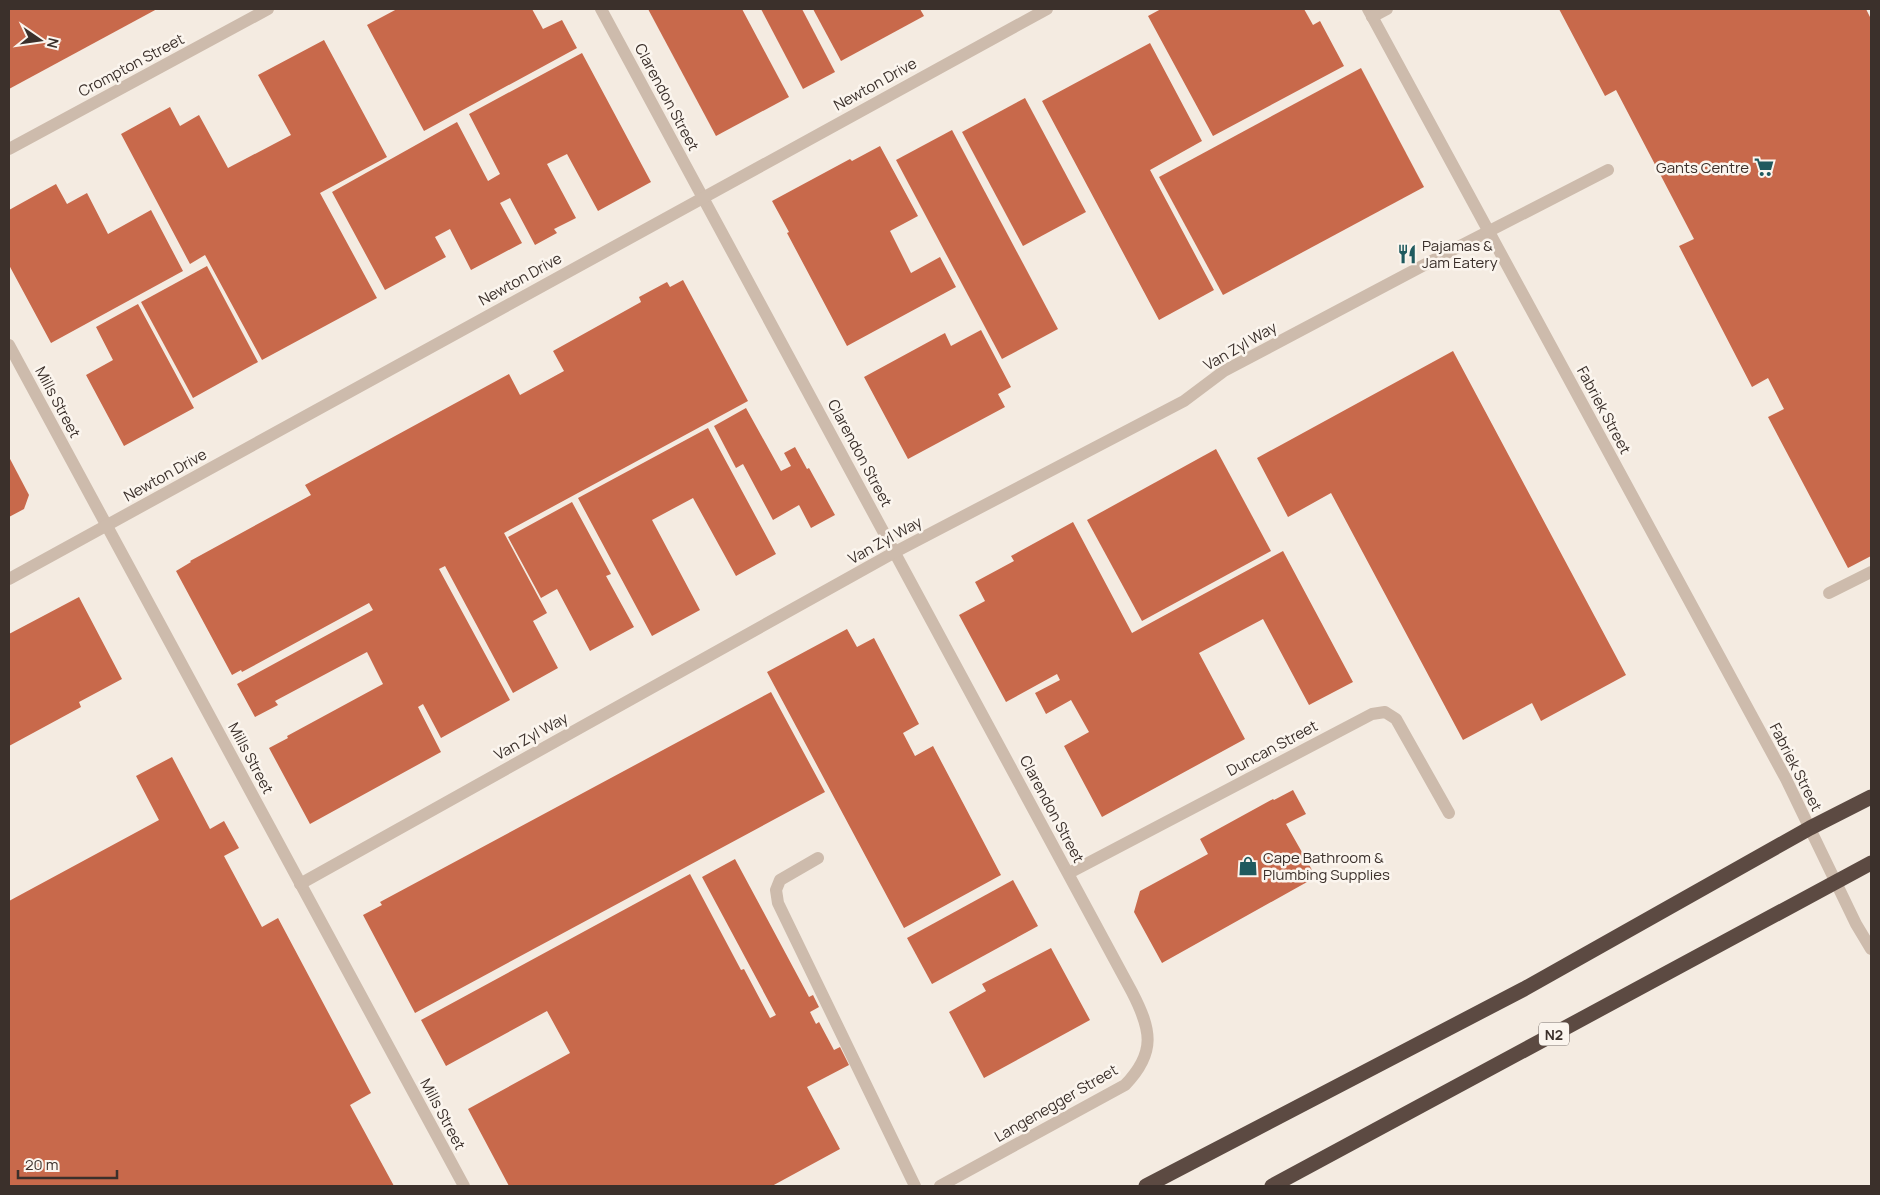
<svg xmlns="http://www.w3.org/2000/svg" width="1880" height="1195" viewBox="0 0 1880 1195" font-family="Manrope,sans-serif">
<rect width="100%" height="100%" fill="#f4ebe1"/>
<g fill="#c8694b">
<path d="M9,9H157L9,89Z"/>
<path d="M397,9H532L543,29L562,20L577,48L424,131L367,25Z"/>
<path d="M648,9H742L789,97L716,136Z"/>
<path d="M761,9H802L835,72L803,89Z"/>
<path d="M813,9H920L924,16L841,61Z"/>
<path d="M1161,9H1304L1313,25L1320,21L1344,66L1213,136L1148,16Z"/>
<path d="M1559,9H1866L1871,19V556L1848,568L1768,417L1784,409L1768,378L1752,387L1679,246L1694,239L1616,90L1605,96Z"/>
<path d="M324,40L387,157L320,193L377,298L262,360L205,255L190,264L121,134L170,107L180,126L199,115L228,168L291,135L258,75Z"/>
<path d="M1150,43L1202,141L1150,170L1214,290L1159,320L1042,101Z"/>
<path d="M582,53L651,182L598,211L567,154L547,164L576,218L554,229L557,233L535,245L510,198L500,203L522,243L471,270L450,229L435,237L446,257L385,290L332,192L457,122L488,181L500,174L469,114Z"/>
<path d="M1361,68L1424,187L1223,295L1159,177Z"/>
<path d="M1025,98L1086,212L1023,246L962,132Z"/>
<path d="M952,130L1058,329L1002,359L896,160Z"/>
<path d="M880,146L918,216L890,231L911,273L940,257L956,287L847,346L787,233L789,232L772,201L850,159L852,161Z"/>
<path d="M56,184L67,204L87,193L108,234L151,210L183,271L51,343L9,265V210Z"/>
<path d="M207,266L258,362L193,398L141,302Z"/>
<path d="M683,280L748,401L504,533L547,613L533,621L558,668L513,693L445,566L439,569L510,700L441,738L423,704L418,707L441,752L310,824L269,748L288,738L287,736L383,684L367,652L275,701L278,705L255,717L237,684L373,610L369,603L242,672L241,670L232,675L176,571L191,562L190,561L311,495L305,485L509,374L520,395L564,371L553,351L641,302L639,297L667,282L670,287Z"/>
<path d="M138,304L194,408L124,446L86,375L113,360L96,327Z"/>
<path d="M981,330L1011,387L998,394L1005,407L908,459L864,377L945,333L951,346Z"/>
<path d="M1453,351L1626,675L1541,721L1532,703L1463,740L1331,493L1288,517L1257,458Z"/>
<path d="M746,408L781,471L791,466L784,453L795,447L807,469L809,468L835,515L811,528L799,505L773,520L743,464L736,468L714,426Z"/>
<path d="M708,428L776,554L736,576L693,498L652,520L700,610L652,636L578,498Z"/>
<path d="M1216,449L1271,551L1142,621L1087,520Z"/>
<path d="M9,457L29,495L24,509L9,517Z"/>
<path d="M572,502L611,574L606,576L634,627L590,651L557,589L541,598L508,537Z"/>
<path d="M1073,522L1132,633L1283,551L1353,682L1309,705L1263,619L1199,653L1245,739L1102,817L1064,746L1089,732L1071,700L1046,714L1035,693L1060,680L1057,674L1006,702L959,615L985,601L975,582L1014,561L1011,556Z"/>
<path d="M79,597L122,679L79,702L81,707L9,746V634Z"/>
<path d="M847,629L857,647L874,638L919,724L903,733L915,756L933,746L1001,875L904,928L767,672Z"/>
<path d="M771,692L825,792L415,1013L363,915L382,905L380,902Z"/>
<path d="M172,757L210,829L224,821L239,848L224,856L262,927L278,918L371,1093L350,1105L394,1186H9V901L159,820L136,776Z"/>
<path d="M1293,790L1306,814L1286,824L1316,877L1162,963L1134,912L1140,891L1208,854L1200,839L1273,799L1274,800Z"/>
<path d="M735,859L809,997L813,995L819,1007L810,1012L816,1024L819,1022L834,1050L840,1047L849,1065L807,1087L840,1149L772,1186H509L468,1109L570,1053L547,1011L446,1066L421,1020L690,874L741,970L744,969L770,1018L776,1015L702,877Z"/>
<path d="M1013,880L1038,926L932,984L907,938Z"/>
<path d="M1051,948L1090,1020L984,1078L949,1012L986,991L982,984Z"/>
</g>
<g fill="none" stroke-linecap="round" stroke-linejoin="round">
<g stroke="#cdbbac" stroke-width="12">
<path d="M601,9L1132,992C1151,1029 1157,1052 1125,1085L940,1186"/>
<path d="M1368,9L1786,779L1856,924L1871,949"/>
<path d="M1372,17L1387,9"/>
<path d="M9,149L268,9"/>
<path d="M9,345L464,1186"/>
<path d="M9,579L1047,9"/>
<path d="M1829,593L1871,572"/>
<path d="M818,858L780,880L776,890L778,903L915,1186"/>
<path d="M1069,873L1372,714L1385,712L1396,719L1449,813"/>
<path d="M300,884L895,552L1184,401L1224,371L1462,245L1608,170"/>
</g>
<g stroke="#5c4a42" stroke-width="15">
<path d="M1146,1186L1524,989L1810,828L1871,797"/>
<path d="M1272,1186L1871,863"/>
</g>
</g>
<defs>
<symbol id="supermarket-bare" viewBox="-9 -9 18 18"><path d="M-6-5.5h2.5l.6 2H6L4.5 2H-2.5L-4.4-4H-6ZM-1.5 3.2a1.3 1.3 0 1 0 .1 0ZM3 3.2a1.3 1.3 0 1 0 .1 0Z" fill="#1f5a5e" stroke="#fbf5ee" stroke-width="2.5" paint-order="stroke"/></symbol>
<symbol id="restaurant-bare" viewBox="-9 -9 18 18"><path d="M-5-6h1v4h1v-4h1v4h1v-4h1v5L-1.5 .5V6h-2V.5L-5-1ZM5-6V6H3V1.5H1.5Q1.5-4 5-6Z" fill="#1f5a5e" stroke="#fbf5ee" stroke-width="2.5" paint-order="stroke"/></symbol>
<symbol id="shop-bare" viewBox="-9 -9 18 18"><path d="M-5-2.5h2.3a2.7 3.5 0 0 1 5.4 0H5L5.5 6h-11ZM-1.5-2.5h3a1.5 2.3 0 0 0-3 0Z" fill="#1f5a5e" stroke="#fbf5ee" stroke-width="2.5" paint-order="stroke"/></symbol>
</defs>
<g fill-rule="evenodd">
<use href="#supermarket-bare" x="1750" y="153" width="28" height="28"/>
<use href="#restaurant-bare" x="1393" y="240" width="28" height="28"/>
<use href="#shop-bare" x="1234" y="852" width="28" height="28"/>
</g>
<g text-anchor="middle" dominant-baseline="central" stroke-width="5" stroke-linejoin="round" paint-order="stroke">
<rect fill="#fbf5ee" stroke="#756b66" stroke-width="1" x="1539" y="1022.5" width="30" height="23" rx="4"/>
<g font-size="14" font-weight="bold" fill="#3b302b">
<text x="1554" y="1034">N2</text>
</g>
<g font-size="15" fill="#3b302b" stroke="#fbf5ee">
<text transform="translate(131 65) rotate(-28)">Crompton Street</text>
<text transform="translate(875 84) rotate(-29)">Newton Drive</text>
<text transform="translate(667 97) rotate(62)">Clarendon Street</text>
<text transform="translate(520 279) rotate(-29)">Newton Drive</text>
<text transform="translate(1240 346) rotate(-30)">Van Zyl Way</text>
<text transform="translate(58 402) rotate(62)">Mills Street</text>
<text transform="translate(1604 410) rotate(62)">Fabriek Street</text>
<text transform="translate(860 453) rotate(62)">Clarendon Street</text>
<text transform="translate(165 475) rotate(-29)">Newton Drive</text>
<text transform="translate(885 540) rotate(-29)">Van Zyl Way</text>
<text transform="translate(531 736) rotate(-29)">Van Zyl Way</text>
<text transform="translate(1272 748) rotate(-28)">Duncan Street</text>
<text transform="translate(251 758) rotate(62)">Mills Street</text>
<text transform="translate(1796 767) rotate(63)">Fabriek Street</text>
<text transform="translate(1052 809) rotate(62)">Clarendon Street</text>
<text transform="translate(1056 1103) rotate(-30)">Langenegger Street</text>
<text transform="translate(443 1114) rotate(62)">Mills Street</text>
</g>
<g font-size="15" fill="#3b302b" stroke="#fbf5ee" text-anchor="start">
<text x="1749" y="167" text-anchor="end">Gants Centre</text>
<text x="1422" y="245">Pajamas &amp;<tspan x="1422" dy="17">Jam Eatery</tspan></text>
<text x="1263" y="857">Cape Bathroom &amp;<tspan x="1263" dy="17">Plumbing Supplies</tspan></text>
</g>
</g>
<rect width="1880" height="1195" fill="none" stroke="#3b302b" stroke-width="20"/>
<g transform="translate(40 40) rotate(103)" stroke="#fbf5ee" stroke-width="4" paint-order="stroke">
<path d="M0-4L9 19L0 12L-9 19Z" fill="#3b302b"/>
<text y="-8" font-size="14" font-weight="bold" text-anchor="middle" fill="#3b302b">N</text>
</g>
<path d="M18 1170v8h99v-8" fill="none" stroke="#3b302b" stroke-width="2.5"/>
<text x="25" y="1170" font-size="15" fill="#3b302b" stroke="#fbf5ee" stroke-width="4" paint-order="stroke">20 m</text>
</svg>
